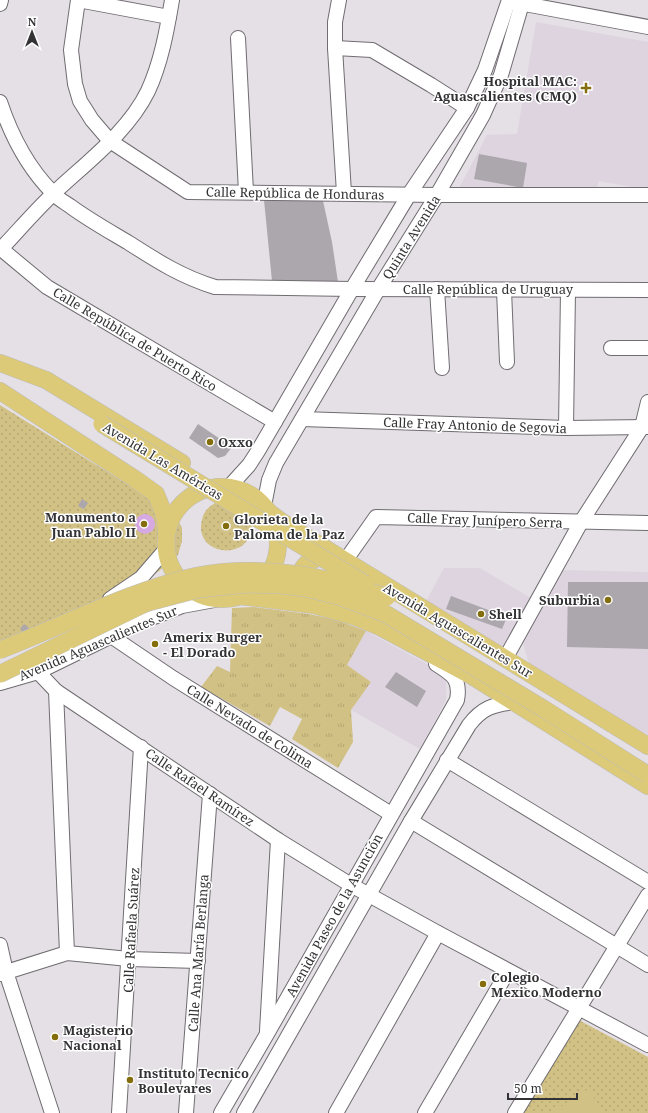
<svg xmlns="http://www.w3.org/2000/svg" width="648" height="1113" viewBox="0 0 648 1113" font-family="'Noto Serif',serif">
<defs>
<pattern id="grass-tufts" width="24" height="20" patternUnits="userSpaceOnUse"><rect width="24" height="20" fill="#d2c184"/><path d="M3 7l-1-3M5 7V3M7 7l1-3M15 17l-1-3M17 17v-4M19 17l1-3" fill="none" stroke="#b5a673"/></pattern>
<pattern id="park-dots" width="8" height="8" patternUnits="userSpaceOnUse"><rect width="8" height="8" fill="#d2c184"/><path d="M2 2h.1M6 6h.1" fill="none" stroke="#b5a673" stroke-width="1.8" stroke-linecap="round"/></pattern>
</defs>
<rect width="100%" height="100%" fill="#e4e0e6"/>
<g fill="#ded4e0">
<path d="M536,22L648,42V190L599,181L597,189L459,188L487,135L517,134Z"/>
<path d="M444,568H480L531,598L504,650L424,605Z"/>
<path d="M561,570L648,572V735L530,668L523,643Z"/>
<path d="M366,631L442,672L446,680V700L420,749L351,710L371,682L347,665Z"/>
</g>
<path fill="url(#grass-tufts)" d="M254,607L309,614L337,620L366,631L347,665L371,682L351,710L353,742L338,768L292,739L302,719L280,707L270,726L201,687L217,666L230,672L232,608Z"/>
<g fill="url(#park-dots)">
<path d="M0,405L175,514L182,528V541L178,555L159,571L124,597L0,646Z"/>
<path d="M223,500L251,517C259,564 192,558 202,520C204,509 212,503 223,500Z"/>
<path d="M575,1018L648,1057V1113H516Z"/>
</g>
<path fill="#d2c184" d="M588,1089L604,1113H555L554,1111Z"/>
<circle fill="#d6a9e3" cx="145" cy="524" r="10"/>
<g fill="#aba7ac">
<path d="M479,154L527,163L523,188L474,179Z"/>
<path d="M264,200L323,201L332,242L338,282L272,281Z"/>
<path d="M198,424L232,447L225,456L218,458L189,438Z"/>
<path d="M82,499L88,503L84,509L78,506Z"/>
<path d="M568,582H648V649L567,647Z"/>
<path d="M451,596L507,617L502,629L446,609Z"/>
<path d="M24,624L30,629L25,633L20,629Z"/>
<path d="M396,672L426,691L417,707L385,687Z"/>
</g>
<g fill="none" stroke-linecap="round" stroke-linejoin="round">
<defs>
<g id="minor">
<path d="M78,0L71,50L75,84L80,101L92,120L110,141L188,192L437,195H648"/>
<path d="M78,0L169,17"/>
<path d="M339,0L335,22V48L344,193"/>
<path d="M514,2L648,27"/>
<path d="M0,4L1,0"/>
<path d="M238,38L246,192"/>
<path d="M335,48L372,50L431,85L467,108"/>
<path d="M0,102C11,135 28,168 53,193C57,198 64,202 70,206C89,220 109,231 129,243C157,261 182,277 215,287L352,289L648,290"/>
<path d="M0,248L47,287L275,422"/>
<path d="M0,250C18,231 35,211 54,193C87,162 128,132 148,91C161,63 167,30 172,0"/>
<path d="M437,289L442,368"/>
<path d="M504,290L507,362"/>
<path d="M611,348H648"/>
<path d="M302,419L566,428L648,427"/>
<path d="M566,428L568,290"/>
<path d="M229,487L249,465L258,451L352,289L410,193L467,108L485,70L509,0"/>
<path d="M264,506L269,480L276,463L379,288L437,195L483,115L501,75L523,0"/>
<path d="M345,561L376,517L648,523"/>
<path d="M110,599L141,578L166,549"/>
<path d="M111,636L173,678L391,814"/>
<path d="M505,659L581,522L642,427L648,402"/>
<path d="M38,672L56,691L278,840L351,885L438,933L648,1045"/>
<path d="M0,683L38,672L136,624L182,606L220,599"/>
<path d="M56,691L67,953"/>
<path d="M447,760L648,882"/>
<path d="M411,821L648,965"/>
<path d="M0,945L6,972L52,1113"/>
<path d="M0,974L67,953L129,959L198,961"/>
<path d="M267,1031L278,840"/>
<path d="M119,1113L141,747"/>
<path d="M186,1113L210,794"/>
<path d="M221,1113L267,1034L457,700C461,679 452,674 436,664"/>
<path d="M244,1113L411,821L469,725C482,708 492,705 514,702"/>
<path d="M336,1113L438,933"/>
<path d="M425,1113L508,971"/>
<path d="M515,1113L648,895"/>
</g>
<g id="major">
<path d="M0,363L46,380L182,463"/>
<path d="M0,391L135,479L156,494L164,514L167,533"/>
<circle cx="222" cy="543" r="56"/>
<path d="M270,513L282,522L648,746"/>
<path d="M302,589C295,566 311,555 333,558"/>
<path d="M240,596L314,605L353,616L380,627L472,676L648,786"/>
</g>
</defs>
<use href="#minor" stroke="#706c71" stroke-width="16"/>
<use href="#major" stroke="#bebdbe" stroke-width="18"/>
<use href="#minor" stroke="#fff" stroke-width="14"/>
<use href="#major" stroke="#dcca78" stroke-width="17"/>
<defs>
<g id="major-bridge">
<path d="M102,424L365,584"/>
<path d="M0,650C65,625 128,591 196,576C230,569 268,570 302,575C331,579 359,589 387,597"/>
<path d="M0,674L146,603L199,589L248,584L281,585L305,588L338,596L386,614L544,709L648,775"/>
</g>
</defs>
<use href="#major-bridge" stroke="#bebdbe" stroke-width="18" stroke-linecap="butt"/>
<use href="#major-bridge" stroke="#dcca78" stroke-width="17"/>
</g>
<g fill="#836e0b" stroke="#fff" stroke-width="1.5">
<path d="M584 82h4v4h4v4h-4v4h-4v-4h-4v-4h4z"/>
<circle cx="210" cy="442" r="4"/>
<circle cx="144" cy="524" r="4"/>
<circle cx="226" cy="526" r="4"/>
<circle cx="608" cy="600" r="4"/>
<circle cx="481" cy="614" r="4"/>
<circle cx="155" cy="644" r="4"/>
<circle cx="483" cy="984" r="4"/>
<circle cx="55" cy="1037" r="4"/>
<circle cx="130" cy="1080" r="4"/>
</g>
<g text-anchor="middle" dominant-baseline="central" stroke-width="3" stroke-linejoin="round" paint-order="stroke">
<g font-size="13" font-weight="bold" fill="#333234" stroke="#fff" text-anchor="start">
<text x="577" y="81" text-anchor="end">Hospital MAC:<tspan x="577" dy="15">Aguascalientes (CMQ)</tspan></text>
<text x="218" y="442">Oxxo</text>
<text x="136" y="517" text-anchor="end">Monumento a<tspan x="136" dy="15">Juan Pablo II</tspan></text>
<text x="234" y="519">Glorieta de la<tspan x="234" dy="15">Paloma de la Paz</tspan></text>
<text x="600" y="600" text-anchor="end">Suburbia</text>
<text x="489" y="614">Shell</text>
<text x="163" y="637">Amerix Burger<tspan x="163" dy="15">- El Dorado</tspan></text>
<text x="491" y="977">Colegio<tspan x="491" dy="15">Mexico Moderno</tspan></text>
<text x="63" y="1030">Magisterio<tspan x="63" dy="15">Nacional</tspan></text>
<text x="138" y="1073">Instituto Tecnico<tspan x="138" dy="15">Boulevares</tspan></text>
</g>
<g font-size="13" fill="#333234" stroke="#fff">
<text transform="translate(295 193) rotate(1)">Calle República de Honduras</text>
<text transform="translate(411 237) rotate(-58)">Quinta Avenida</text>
<text x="488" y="289">Calle República de Uruguay</text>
<text transform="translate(135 339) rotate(31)">Calle República de Puerto Rico</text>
<text transform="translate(475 425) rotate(2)">Calle Fray Antonio de Segovia</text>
<text transform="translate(163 461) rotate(31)">Avenida Las Américas</text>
<text transform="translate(485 520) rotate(2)">Calle Fray Junípero Serra</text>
<text transform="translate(458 630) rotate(31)">Avenida Aguascalientes Sur</text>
<text transform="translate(98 643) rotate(-23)">Avenida Aguascalientes Sur</text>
<text transform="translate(250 726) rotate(32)">Calle Nevado de Colima</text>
<text transform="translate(200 787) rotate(34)">Calle Rafael Ramírez</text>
<text transform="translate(334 915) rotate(-61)">Avenida Paseo de la Asunción</text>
<text transform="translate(131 930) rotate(-87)">Calle Rafaela Suárez</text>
<text transform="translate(198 953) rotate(-86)">Calle Ana María Berlanga</text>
</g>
</g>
<g transform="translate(32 32)" stroke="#ffffff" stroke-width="3" paint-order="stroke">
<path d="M0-3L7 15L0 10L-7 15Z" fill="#333234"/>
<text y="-6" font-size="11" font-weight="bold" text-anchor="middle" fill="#333234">N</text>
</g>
<path d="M508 1093v6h69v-6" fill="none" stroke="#333234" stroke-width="2"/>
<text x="514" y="1093" font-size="12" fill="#333234" stroke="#ffffff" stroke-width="3" paint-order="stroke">50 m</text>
</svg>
